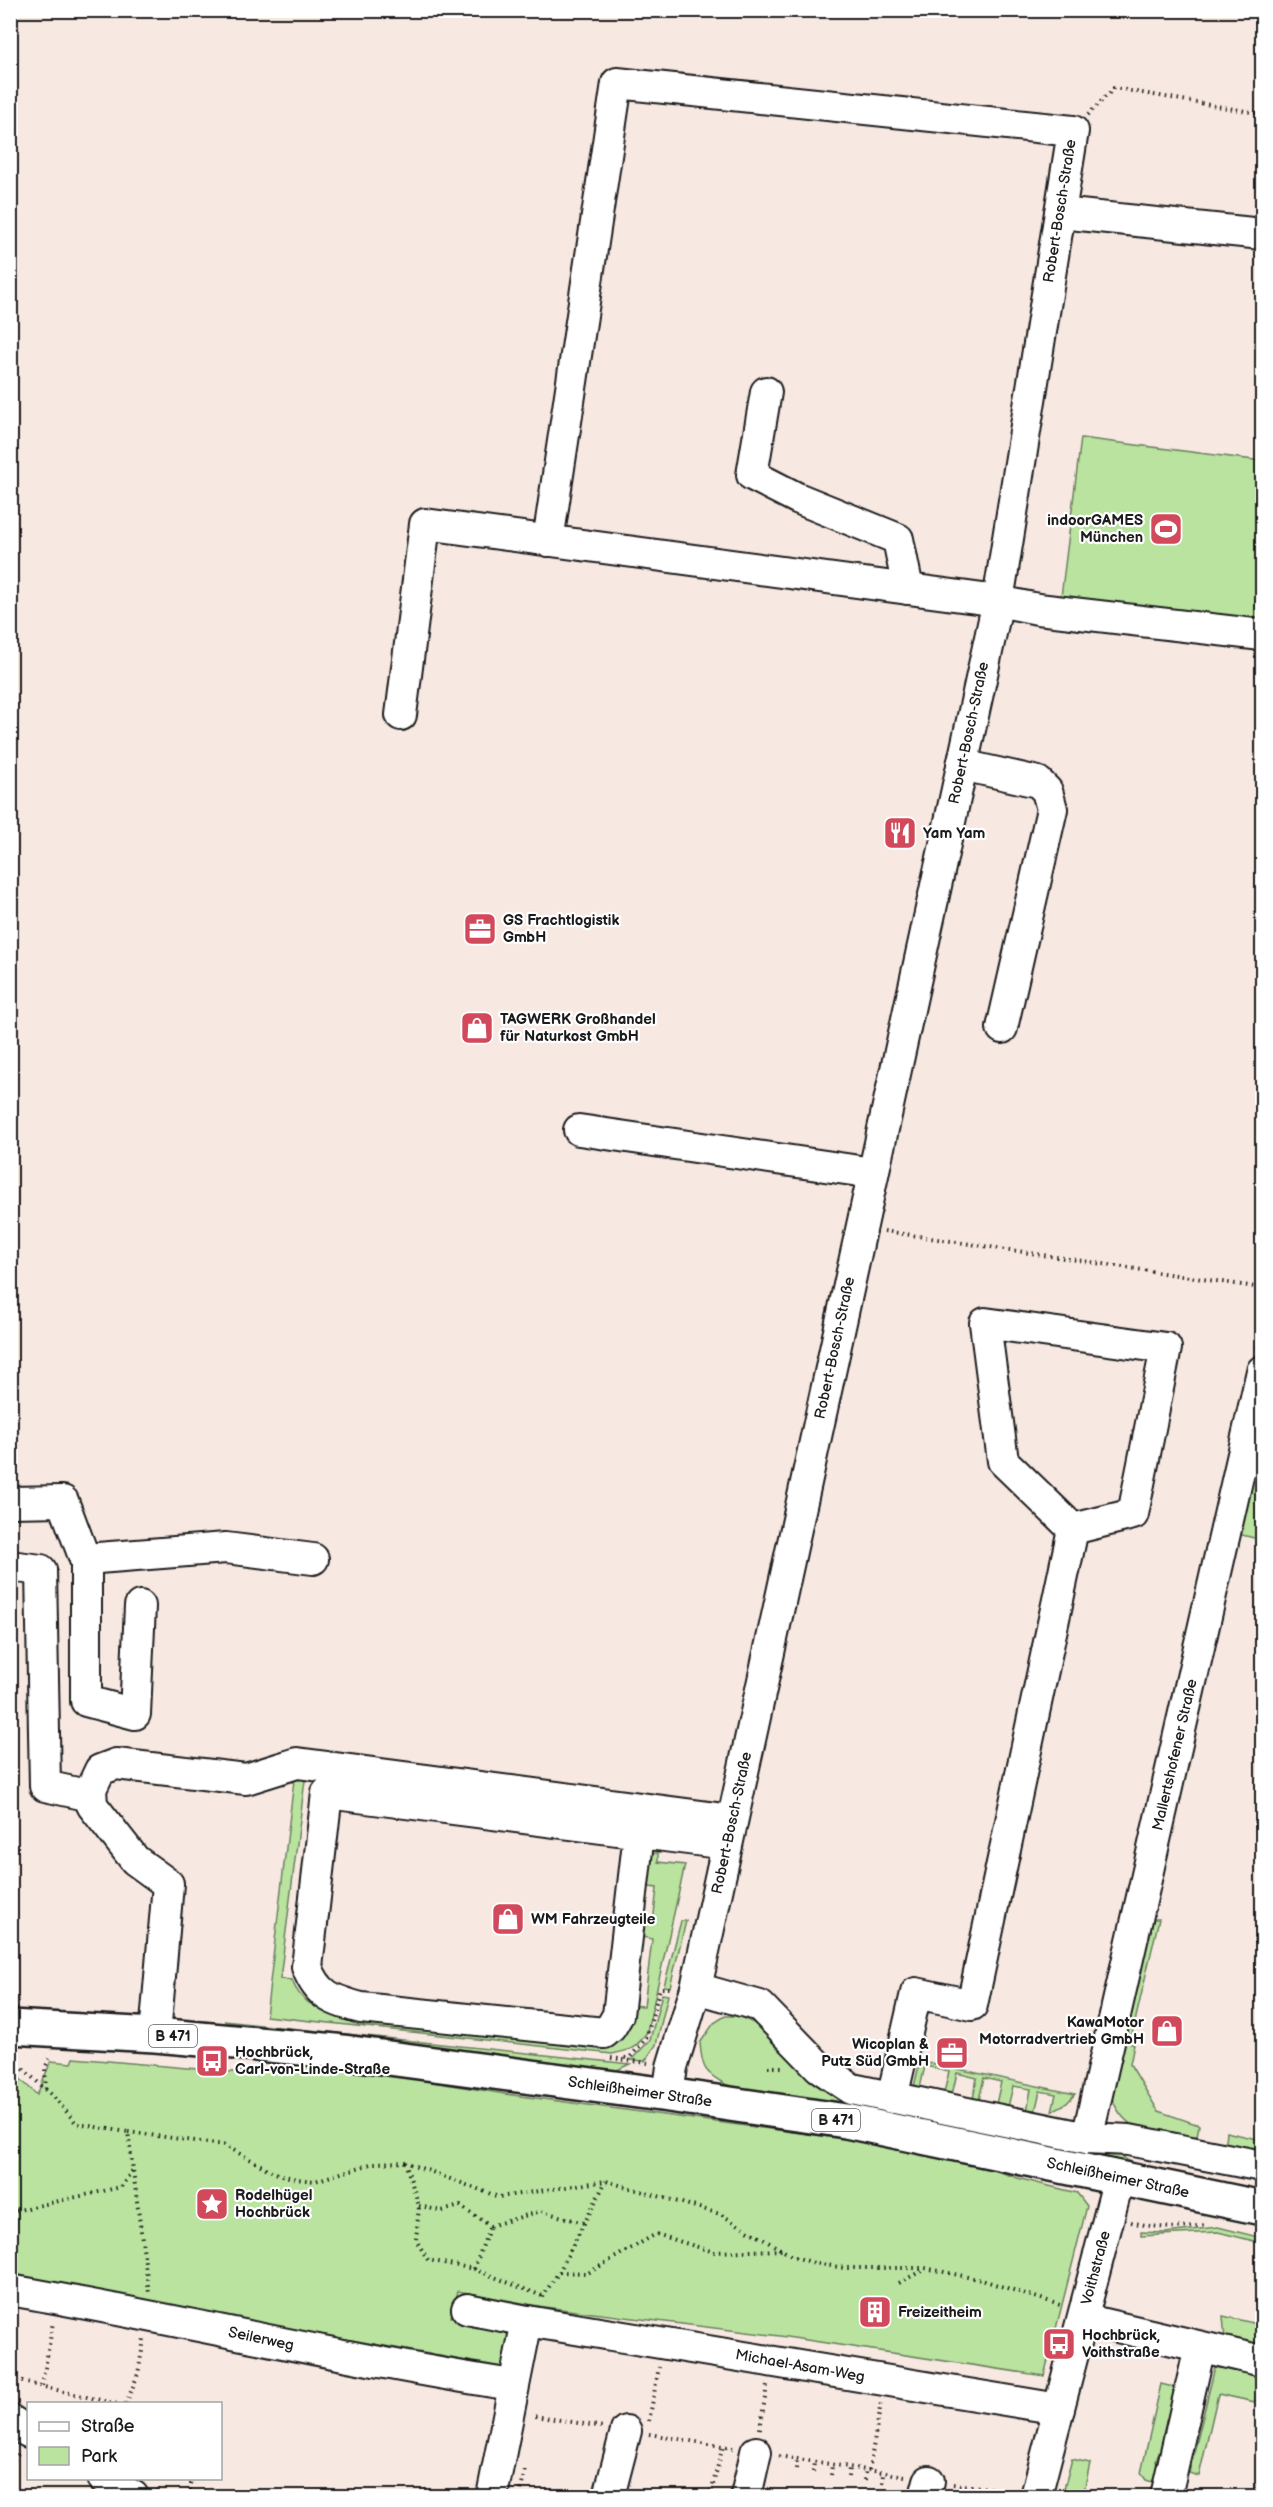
<svg xmlns="http://www.w3.org/2000/svg" width="1273" height="2507" viewBox="0 0 1273 2507" font-family="'Balsamiq Sans',sans-serif">
<rect width="100%" height="100%" fill="#f8e8e2"/>
<filter id="ink" filterUnits="userSpaceOnUse"><feTurbulence type="fractalNoise" baseFrequency=".0167" numOctaves="2"/><feDisplacementMap in="SourceGraphic" scale="12" xChannelSelector="R" yChannelSelector="G"/><feConvolveMatrix kernelMatrix="1 2 1 2 8 2 1 2 1" color-interpolation-filters="sRGB"/></filter>
<g filter="url(#ink)">
<g fill="#b9e39f" stroke="#6a805e" stroke-width="1.5">
<path d="M1081,438L1262,461V623L1061,597Z"/>
<path d="M1262,1426V1490L1257,1515L1262,1516V1540L1238,1534Z"/>
<path d="M295,1772L693,1829L305,1780L280,1979L292,1980C300,2003 316,2008 338,2015L596,2043L629,2005L644,2006L652,1939L637,1936L638,1922L653,1923L657,1888L642,1886L649,1854L658,1853V1862L685,1865L647,2032C636,2049 631,2050 612,2054L266,2016Z"/>
<path d="M1149,1919H1159L1130,2043L1134,2045L1130,2064L1158,2111L1199,2125L1197,2136L1190,2139C1151,2131 1124,2136 1110,2093Z"/>
<path d="M681,1921H686L670,1987L664,1986Z"/>
<path d="M662,1994L668,1995L656,2045L645,2061L631,2060L650,2040Z"/>
<path d="M725,2016H738L758,2025L817,2078L1116,2152L1127,2160L1159,2174L727,2085C704,2073 702,2068 700,2043L714,2023Z"/>
<path d="M224,2021L630,2064L615,2071L279,2031Z"/>
<path d="M74,2058L232,2072L308,2064L369,2071L505,2094L868,2142L976,2164L1021,2179L1077,2193L1087,2206L1044,2376L780,2336L544,2307L458,2291L451,2317L511,2328L506,2368L11,2278L10,2069L37,2095L51,2061L72,2063Z"/>
<path d="M920,2061L1075,2094L1067,2103L1052,2111L1056,2094L1040,2091L1035,2112L1027,2111L1031,2089L1013,2086L1008,2107L996,2104L1001,2082L984,2078L979,2100L973,2099L977,2078L957,2073L952,2095L944,2093L949,2071L925,2066L920,2088L914,2087Z"/>
<path d="M1226,2132L1262,2140V2155L1229,2148L1225,2140Z"/>
<path d="M1218,2227L1262,2238V2243L1218,2232L1141,2236V2232L1165,2233Z"/>
<path d="M1223,2316L1262,2325V2349L1225,2340Z"/>
<path d="M1215,2367L1262,2377V2397L1256,2396L1255,2402L1218,2394L1199,2476L1189,2473Z"/>
<path d="M1161,2384L1177,2388L1171,2418H1167L1163,2435L1167,2436L1163,2455L1158,2454L1156,2461L1161,2462L1156,2483L1146,2480L1141,2473Z"/>
<path d="M1072,2459L1090,2463L1083,2496H1062Z"/>
</g>
<g fill="none" stroke-linecap="round" stroke-linejoin="round">
<defs>
<g id="minor">
<path d="M1060,213L1262,234"/>
<path d="M766,392L752,475L797,498L898,539L908,589"/>
<path d="M548,541L617,83L1073,131L998,601L696,1988L672,2067L668,2095"/>
<path d="M401,715L425,524L998,601L1038,609L1262,635"/>
<path d="M962,765L1038,782L1047,791L1052,809L1002,1028"/>
<path d="M579,1130L873,1173"/>
<path d="M10,1502L63,1501L86,1562V1701L135,1714L140,1606"/>
<path d="M85,1559L226,1548L313,1559"/>
<path d="M10,1566L41,1570L45,1786L91,1796"/>
<path d="M639,1833L618,2015L611,2027L604,2033L361,2008C332,2000 318,1996 307,1967L327,1793L727,1844"/>
<path d="M696,1988L760,2006L819,2067L852,2089L1087,2138L1129,2140L1262,2166"/>
<path d="M155,2035L168,1884L135,1860L92,1805L91,1789L100,1770L116,1764L246,1779L297,1763L732,1820"/>
<path d="M892,2098L916,1993L972,2005L1073,1529L1133,1514L1166,1348L985,1323L1003,1461L1073,1529"/>
<path d="M1087,2138L1262,1371"/>
<path d="M10,2290C178,2319 344,2359 512,2385"/>
<path d="M467,2309L527,2321"/>
<path d="M1083,2319L1262,2361"/>
<path d="M10,2420L28,2432"/>
<path d="M103,2478L133,2496"/>
<path d="M492,2496L527,2321L1059,2409"/>
<path d="M609,2496L626,2431"/>
<path d="M746,2496L756,2452"/>
<path d="M925,2496L929,2481"/>
<path d="M1036,2496L1119,2178"/>
<path d="M1166,2496L1200,2347"/>
</g>
<path id="major" d="M10,2027L155,2035L336,2051L668,2095L846,2121L1262,2208"/>
</defs>
<use href="#minor" stroke="#1c1c1c" stroke-width="34"/>
<use href="#major" stroke="#1c1c1c" stroke-width="38"/>
<g stroke="#1c1c1c" stroke-width="4" stroke-dasharray="1.5 4.5" stroke-linecap="butt">
<path d="M1088,115L1114,88L1262,114"/>
<path d="M884,1231L1262,1288"/>
<path d="M1257,1348L1262,1322"/>
<path d="M10,2057L53,2096L77,2124L128,2132L149,2293"/>
<path d="M611,2058L648,2063"/>
<path d="M625,2058L630,2057L646,2039L660,1988H672"/>
<path d="M768,2067H785"/>
<path d="M46,2089L45,2068L51,2056"/>
<path d="M128,2132L224,2145L275,2173L296,2179L315,2181L374,2163L405,2162L499,2197L606,2181L720,2214L792,2256L814,2263L844,2268H925L982,2280L1060,2305"/>
<path d="M405,2162L419,2206L416,2240L428,2260L474,2269L542,2296"/>
<path d="M419,2206L442,2211L460,2206L490,2226L541,2211L584,2223"/>
<path d="M10,2212L121,2187L133,2169"/>
<path d="M1131,2222C1160,2229 1177,2229 1206,2225"/>
<path d="M474,2269L490,2226"/>
<path d="M559,2272L588,2273L656,2234L714,2252L783,2250"/>
<path d="M899,2283L925,2269"/>
<path d="M542,2297L559,2272L606,2181"/>
<path d="M10,2379L117,2404"/>
<path d="M42,2386L53,2322"/>
<path d="M126,2404L138,2374L144,2339"/>
<path d="M535,2416L603,2427"/>
<path d="M649,2421L659,2367"/>
<path d="M760,2429L767,2386"/>
<path d="M649,2434L733,2448"/>
<path d="M779,2456L905,2476"/>
<path d="M10,2465L18,2454"/>
<path d="M796,2469L797,2459"/>
<path d="M869,2470L881,2403"/>
<path d="M813,2472L814,2462"/>
<path d="M831,2475L832,2465"/>
<path d="M848,2477L849,2467"/>
<path d="M865,2480L866,2470"/>
<path d="M883,2483L884,2473"/>
<path d="M953,2484L1015,2491"/>
<path d="M156,2491L170,2496"/>
<path d="M189,2496L192,2478"/>
<path d="M520,2496L525,2470"/>
<path d="M710,2496L723,2446"/>
</g>
<use href="#minor" stroke="#fff" stroke-width="30"/>
<use href="#major" stroke="#fff" stroke-width="33"/>
</g>
</g>
<defs>
<symbol id="stadium-square" viewBox="-11 -11 22 22"><rect x="-9" y="-9" width="18" height="18" rx="4" fill="#d1495b" stroke="#fff"/><path d="M0-5a6.5 5 0 1 0 0 10a6.5 5 0 1 0 0-10ZM-3.5-1.8h7v3.6h-7Z" fill="#fff"/></symbol>
<symbol id="restaurant-square" viewBox="-11 -11 22 22"><rect x="-9" y="-9" width="18" height="18" rx="4" fill="#d1495b" stroke="#fff"/><path d="M-5-6h1v4h1v-4h1v4h1v-4h1v5L-1.5 .5V6h-2V.5L-5-1ZM5-6V6H3V1.5H1.5Q1.5-4 5-6Z" fill="#fff"/></symbol>
<symbol id="office-square" viewBox="-11 -11 22 22"><rect x="-9" y="-9" width="18" height="18" rx="4" fill="#d1495b" stroke="#fff"/><path d="M-6-3h4V-5.5h4V-3h4V5H-6ZM-1-4.5V-3h2v-1.5ZM-6 0V1H6V0Z" fill="#fff"/></symbol>
<symbol id="shop-square" viewBox="-11 -11 22 22"><rect x="-9" y="-9" width="18" height="18" rx="4" fill="#d1495b" stroke="#fff"/><path d="M-5-2.5h2.3a2.7 3.5 0 0 1 5.4 0H5L5.5 6h-11ZM-1.5-2.5h3a1.5 2.3 0 0 0-3 0Z" fill="#fff"/></symbol>
<symbol id="bus-square" viewBox="-11 -11 22 22"><rect x="-9" y="-9" width="18" height="18" rx="4" fill="#d1495b" stroke="#fff"/><path d="M-5-6H5V4H4V6H2V4H-2V6H-4V4H-5ZM-3.5-4V0h7V-4ZM-3.5 1.2v1.5H-2V1.2ZM2 1.2v1.5H3.5V1.2Z" fill="#fff"/></symbol>
<symbol id="sight-square" viewBox="-11 -11 22 22"><rect x="-9" y="-9" width="18" height="18" rx="4" fill="#d1495b" stroke="#fff"/><path d="M0-6L1.8-2.2L6-1.7L2.9 1.2L3.7 5.4L0 3.3L-3.7 5.4L-2.9 1.2L-6-1.7L-1.8-2.2Z" fill="#fff"/></symbol>
<symbol id="building-square" viewBox="-11 -11 22 22"><rect x="-9" y="-9" width="18" height="18" rx="4" fill="#d1495b" stroke="#fff"/><path d="M-4-6H4V6H1V3H-1V6H-4ZM-2.5-4.3h1.7v1.8h-1.7ZM.8-4.3h1.7v1.8H.8ZM-2.5-1h1.7V.8h-1.7ZM.8-1h1.7V.8H.8Z" fill="#fff"/></symbol>
</defs>
<g fill-rule="evenodd">
<use href="#stadium-square" x="1147" y="510" width="38" height="38"/>
<use href="#restaurant-square" x="881" y="814" width="38" height="38"/>
<use href="#office-square" x="461" y="910" width="38" height="38"/>
<use href="#shop-square" x="458" y="1009" width="38" height="38"/>
<use href="#shop-square" x="489" y="1900" width="38" height="38"/>
<use href="#shop-square" x="1148" y="2012" width="38" height="38"/>
<use href="#office-square" x="933" y="2034" width="38" height="38"/>
<use href="#bus-square" x="193" y="2042" width="38" height="38"/>
<use href="#sight-square" x="193" y="2185" width="38" height="38"/>
<use href="#building-square" x="856" y="2293" width="38" height="38"/>
<use href="#bus-square" x="1040" y="2325" width="38" height="38"/>
</g>
<g text-anchor="middle" dominant-baseline="central" stroke-width="4.5" stroke-linejoin="round" paint-order="stroke">
<g fill="#fff" stroke="#606060" stroke-width="1.5">
<rect x="149" y="2025" width="48" height="22" rx="4.5"/>
<rect x="812" y="2109" width="48" height="22" rx="4.5"/>
</g>
<g font-size="14" font-weight="bold" fill="#1c1c1c">
<text x="173" y="2036">B 471</text>
<text x="836" y="2120">B 471</text>
</g>
<g font-size="15" fill="#1c1c1c" stroke="#fff">
<text transform="translate(1060 211) rotate(-81)">Robert-Bosch-Straße</text>
<text transform="translate(969 733) rotate(-78)">Robert-Bosch-Straße</text>
<text transform="translate(835 1348) rotate(-78)">Robert-Bosch-Straße</text>
<text transform="translate(1175 1755) rotate(-77)">Mallertshofener Straße</text>
<text transform="translate(732 1823) rotate(-78)">Robert-Bosch-Straße</text>
<text transform="translate(640 2092) rotate(8)">Schleißheimer Straße</text>
<text transform="translate(1118 2178) rotate(12)">Schleißheimer Straße</text>
<text transform="translate(1096 2268) rotate(-75)">Voithstraße</text>
<text transform="translate(261 2339) rotate(12)">Seilerweg</text>
<text transform="translate(800 2366) rotate(10)">Michael-Asam-Weg</text>
</g>
<g font-size="15" font-weight="bold" fill="#1c1c1c" stroke="#fff" text-anchor="start">
<text x="1143" y="520" text-anchor="end">indoorGAMES<tspan x="1143" dy="17">München</tspan></text>
<text x="923" y="833">Yam Yam</text>
<text x="503" y="920">GS Frachtlogistik<tspan x="503" dy="17">GmbH</tspan></text>
<text x="500" y="1019">TAGWERK Großhandel<tspan x="500" dy="17">für Naturkost GmbH</tspan></text>
<text x="531" y="1919">WM Fahrzeugteile</text>
<text x="1144" y="2022" text-anchor="end">KawaMotor<tspan x="1144" dy="17">Motorradvertrieb GmbH</tspan></text>
<text x="929" y="2044" text-anchor="end">Wicoplan &amp;<tspan x="929" dy="17">Putz Süd GmbH</tspan></text>
<text x="235" y="2052">Hochbrück,<tspan x="235" dy="17">Carl-von-Linde-Straße</tspan></text>
<text x="235" y="2195">Rodelhügel<tspan x="235" dy="17">Hochbrück</tspan></text>
<text x="898" y="2312">Freizeitheim</text>
<text x="1082" y="2335">Hochbrück,<tspan x="1082" dy="17">Voithstraße</tspan></text>
</g>
</g>
<rect width="1273" height="2507" fill="none" stroke="#fff" stroke-width="36"/>
<rect x="18" y="18" width="1237" height="2471" fill="none" stroke="#1c1c1c" stroke-width="2" filter="url(#ink)"/>
<rect x="27" y="2402" width="195" height="78" fill="#ffffff" stroke="#a4a4a4" stroke-width="1.5"/>
<rect x="39" y="2422" width="30" height="9" fill="#ffffff" stroke="#a4a4a4" stroke-width="1.5"/>
<text x="81" y="2432" font-size="18" fill="#1c1c1c">Straße</text>
<rect x="39" y="2447" width="30" height="18" fill="#b9e39f" stroke="#a4a4a4" stroke-width="1.5"/>
<text x="81" y="2462" font-size="18" fill="#1c1c1c">Park</text>
</svg>
